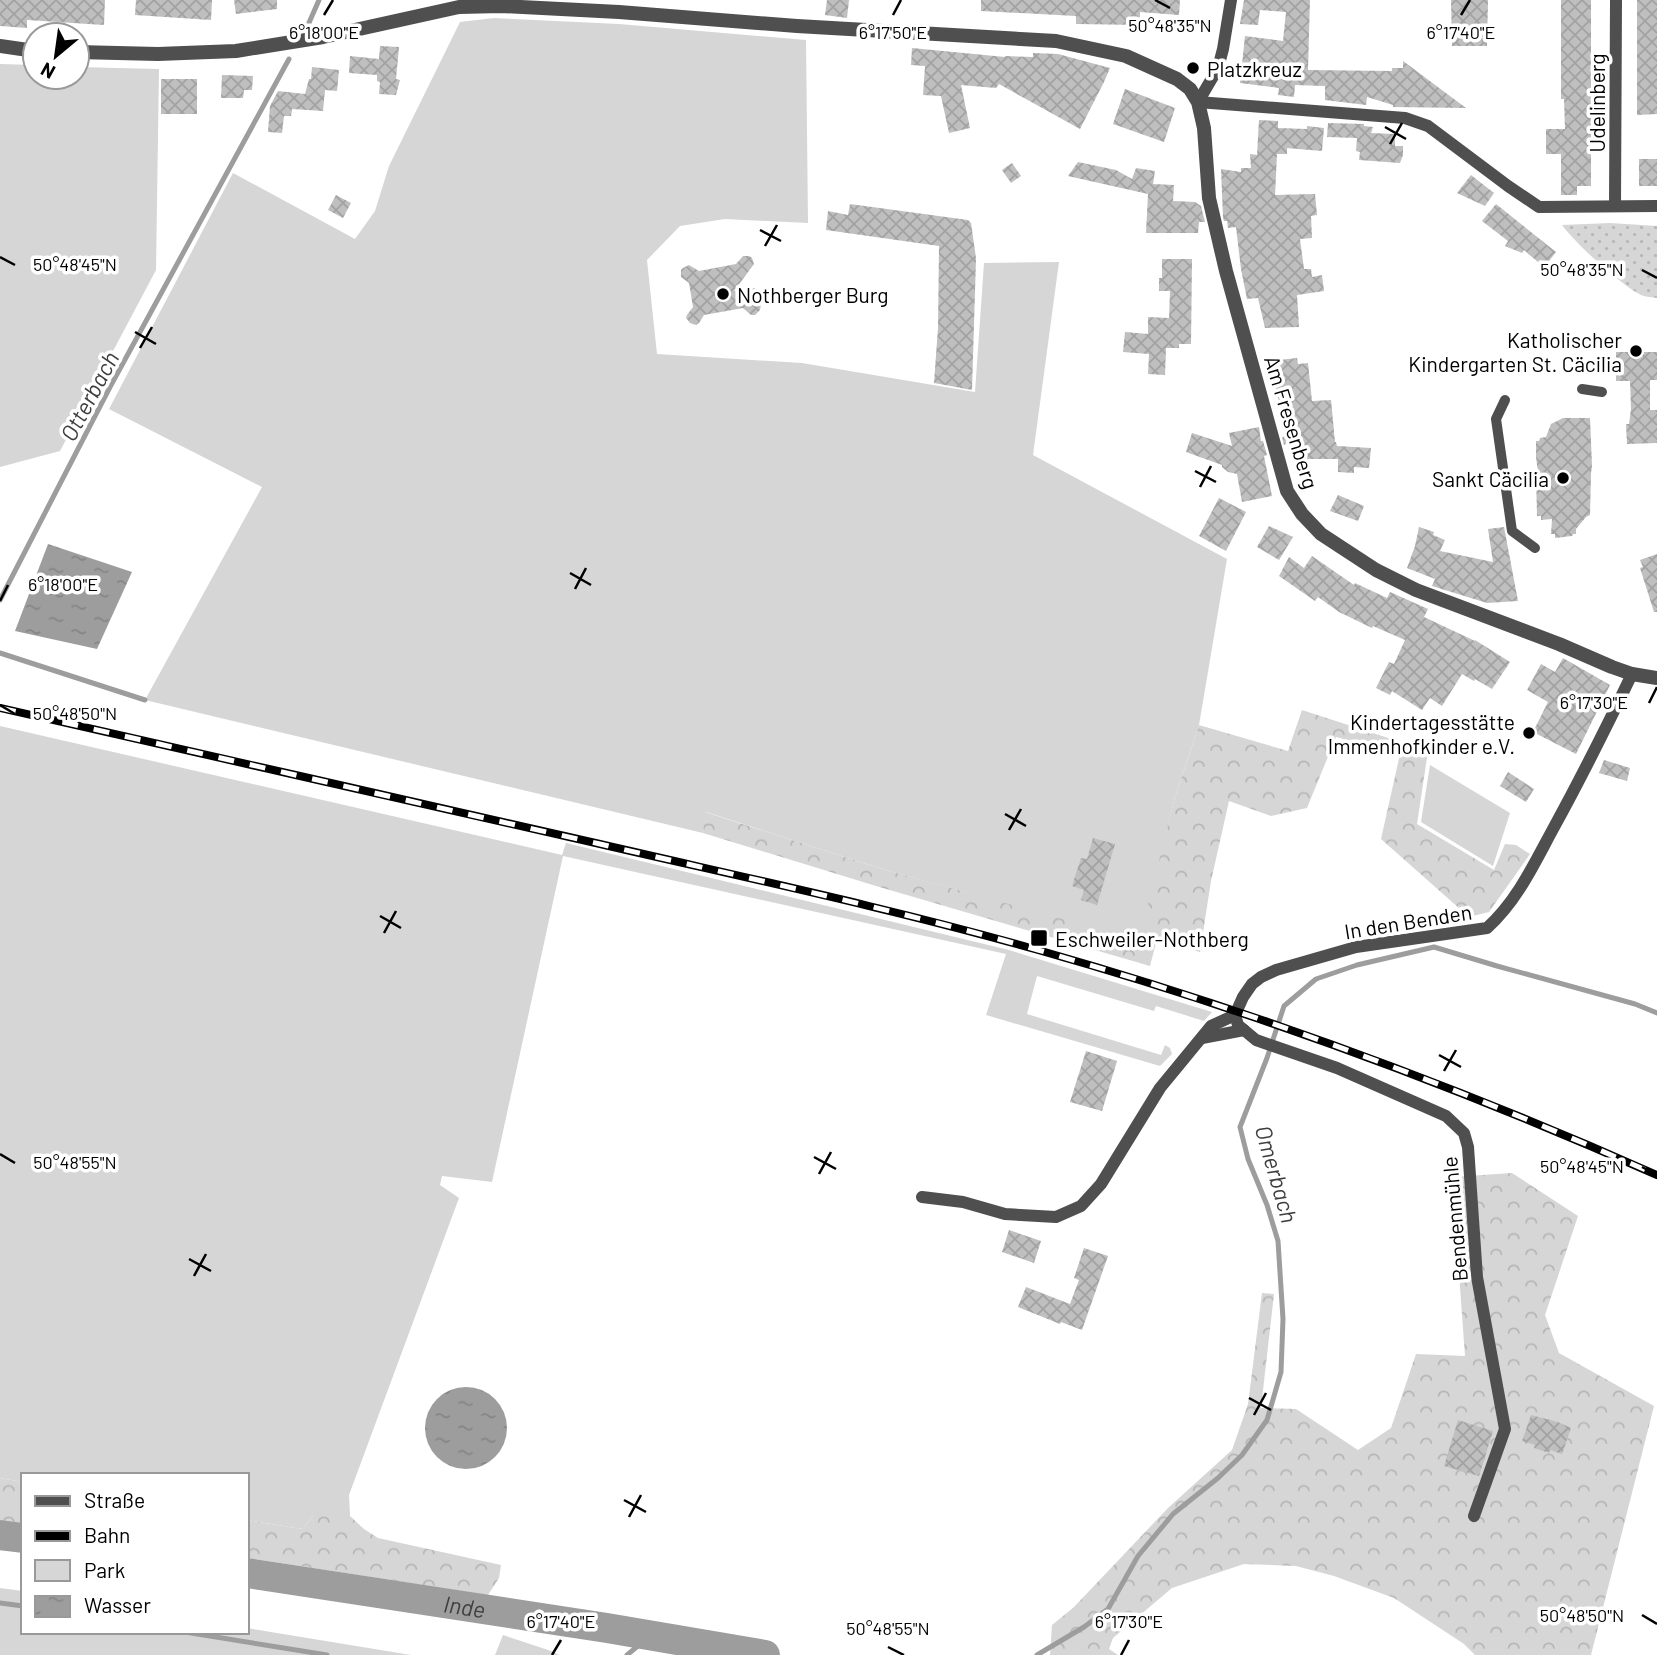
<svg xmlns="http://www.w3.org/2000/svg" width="1657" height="1655" viewBox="0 0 1657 1655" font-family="Barlow,sans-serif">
<defs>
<pattern id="forest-crowns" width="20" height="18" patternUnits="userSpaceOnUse" patternTransform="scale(1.75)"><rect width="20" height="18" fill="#d6d6d6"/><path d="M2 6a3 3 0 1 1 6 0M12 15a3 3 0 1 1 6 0" fill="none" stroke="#b6b6b6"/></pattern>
<pattern id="park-dots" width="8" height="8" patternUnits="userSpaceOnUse" patternTransform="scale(1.75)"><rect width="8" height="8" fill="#d6d6d6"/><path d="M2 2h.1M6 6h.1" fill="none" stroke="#b6b6b6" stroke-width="1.8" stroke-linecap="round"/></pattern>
<pattern id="water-ripples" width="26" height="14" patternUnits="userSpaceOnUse" patternTransform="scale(1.75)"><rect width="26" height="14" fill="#9d9d9d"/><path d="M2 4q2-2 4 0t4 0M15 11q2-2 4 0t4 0" fill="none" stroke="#858585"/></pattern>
<pattern id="building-cross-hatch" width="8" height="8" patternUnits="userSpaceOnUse" patternTransform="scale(1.75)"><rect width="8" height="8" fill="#bfbfbf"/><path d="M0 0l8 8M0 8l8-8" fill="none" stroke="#a2a2a2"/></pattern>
</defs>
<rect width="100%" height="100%" fill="#fff"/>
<g fill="#d6d6d6">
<path d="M494,18L619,24L806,40L808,223L725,219L680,226L647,260L657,354L802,363L975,392L984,263L1059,262L1033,455L1227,559L1199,725L1175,797L1140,941L882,869L706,812L703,833L145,700L262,487L109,409L233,173L355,239L375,211L389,166L460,22Z"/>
<path d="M0,64L35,65V77H77V67L159,69L156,270L60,451L0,467Z"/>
<path d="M0,726L562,855L566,843L1009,950L1212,1012L1204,1021L1156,1006L1154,1011L1037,976L1027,1014L1161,1055L1165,1045L1170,1048L1172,1054L1160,1066L986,1015L1006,954L563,856L492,1182L442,1176L440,1185L459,1198L349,1495L350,1516H313L302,1529L247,1520V1475H23V1482L0,1478Z"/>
<path d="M1430,765L1510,813L1493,866L1421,822Z"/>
<path d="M0,1588L23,1591V1632H247V1628L411,1655H0Z"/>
<path d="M503,1635L551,1651L559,1655H495Z"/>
</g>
<g fill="url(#forest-crowns)">
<path d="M1302,710L1428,751L1417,824L1494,870L1505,844L1516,845L1530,854L1489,912L1469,917L1381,839L1400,754L1336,737L1307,808L1271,816L1229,801L1211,881L1200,952L1157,939L1150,966L876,886L703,833L705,812L882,869L1139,940L1175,797L1199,725L1288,751Z"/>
<path d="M1512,1173L1578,1216L1545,1315L1559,1353L1654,1406L1591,1655H1475L1464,1644L1394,1598L1334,1576L1296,1566L1244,1564L1172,1588L1113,1638L1109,1649L1118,1655H1050L1052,1625L1074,1607L1168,1508L1232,1450L1248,1404L1262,1293L1274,1294L1261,1408L1296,1409L1358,1450L1391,1428L1416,1354L1465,1356L1452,1177Z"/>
<path d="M0,1478L23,1482V1524L0,1521Z"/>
<path d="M313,1516H350L364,1529L378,1538L501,1565L499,1578L488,1595L247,1558V1520L302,1529Z"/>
</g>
<path fill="url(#park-dots)" d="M1610,223L1657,226V298C1652,297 1646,297 1641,295C1620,284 1576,244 1562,225Z"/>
<g fill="url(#water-ripples)">
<path d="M48,544L132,572L97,649L15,631Z"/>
<circle cx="466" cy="1428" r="41"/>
</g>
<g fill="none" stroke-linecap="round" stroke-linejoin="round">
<g stroke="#9d9d9d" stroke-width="5">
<path d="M308,25L319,0"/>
<path d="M0,600L110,387L289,59"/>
<path d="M0,653L145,700"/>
<path d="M0,1603L23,1606"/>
<path d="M185,1632L327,1655"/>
<path d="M627,1655L650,1636"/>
<path d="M1037,1655L1084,1627L1108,1609L1138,1556L1173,1514L1218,1478L1242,1455L1267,1420L1281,1372L1283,1319L1278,1241L1267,1205L1248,1159L1240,1127L1267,1058L1284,1006L1316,979L1357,965L1434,947L1497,966L1635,1004L1657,1013"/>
</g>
<g stroke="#9d9d9d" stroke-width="30">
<path d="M0,1535L23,1538"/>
<path id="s1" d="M247,1573L607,1628L765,1655"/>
</g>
</g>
<g fill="url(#building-cross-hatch)">
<path d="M0,0H105L104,25L27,20V28L0,26Z"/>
<path d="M136,0H212L211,20L135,15Z"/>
<path d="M234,0H277V9L236,14Z"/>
<path d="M827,0H849L847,18L825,15Z"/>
<path d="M981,0H1180L1179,15L1140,12V25L1076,24V16L981,11Z"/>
<path d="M1244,0H1310L1308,70L1392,71V68H1403V61L1466,108L1393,107V105L1367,97L1366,105L1325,100V86L1295,85L1294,97L1278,95L1279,88L1240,83L1245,36L1283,41L1286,12L1260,10L1258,25L1240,24Z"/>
<path d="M1451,0H1488L1487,46H1452Z"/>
<path d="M1561,0H1591V186H1577V195H1561V154H1546V129H1565L1564,99H1561Z"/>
<path d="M1637,0H1657V114L1637,115Z"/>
<path d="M380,46L399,47L396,79L400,80L396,95L379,94L380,82L377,81V75L349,73L350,56L379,59Z"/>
<path d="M912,48L1005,57V56L1033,57V53L1058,54L1110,68L1104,82L1080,129L999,84L996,88L961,85L970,128L949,133L941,96L923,95L925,66L911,65Z"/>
<path d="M312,67L339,70L337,91L325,90L323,111L292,109L291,116H284L282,133L268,132L270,106L278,91L305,94L309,79H311Z"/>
<path d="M222,75L253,76L252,90H244L243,98H221Z"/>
<rect x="161" y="79" width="36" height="35"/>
<path d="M1125,89L1175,108L1164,142L1113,124Z"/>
<path d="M1259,120L1278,121V128L1307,129V126L1324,128L1322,151L1287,148V154H1277L1275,195L1315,194L1317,215L1311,216L1312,238L1300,239L1304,269H1311L1312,277L1322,275L1324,291L1297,295L1299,327L1265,328L1258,298L1247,299L1241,269L1236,227L1228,228L1227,221H1224L1223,217L1221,169L1241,172V168H1251L1250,154L1257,155Z"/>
<path d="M1328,123L1364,124V126L1373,127L1371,133L1395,134V146H1403V155L1400,163L1359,160L1360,152L1356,151L1357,138L1327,137Z"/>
<rect x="1639" y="159" width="18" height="27"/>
<path d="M1078,162L1116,170L1132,179L1136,168L1155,171L1153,184L1174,185L1173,201L1195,202L1201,206L1205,222H1199L1198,233H1146L1148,194L1068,176Z"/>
<path d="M1012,163L1021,176L1011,183L1002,170Z"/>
<path d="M1471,175L1494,193L1485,206L1457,193Z"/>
<path d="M336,195L351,203L343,218L328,210Z"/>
<path d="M850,204L968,220L971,223L976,258L972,390L934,383L938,328L939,246L826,230L828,211L848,215Z"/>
<path d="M1496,204L1556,252L1546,265L1540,260L1538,262L1524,250L1522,253L1505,246L1508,241L1482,221Z"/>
<path d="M743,256H749L752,258L754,264L734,291L755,288L756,299L761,304L760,310L755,315H751L743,308L704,315L699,323L696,325L690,323L686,318L687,315L693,307L689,283L681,277V270L683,268L689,265L699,271L736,264Z"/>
<path d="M1162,259H1192L1191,344H1179V348H1166L1165,375L1148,374L1149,354L1123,352L1125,332L1148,334V317L1169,318L1170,291H1159V278H1162Z"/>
<path d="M1616,352H1657V380H1650V410H1657V443L1627,444L1626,424H1629L1631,409L1630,381H1616Z"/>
<path d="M1297,358L1298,364L1308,363L1312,401L1331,400L1335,442H1336L1337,446L1371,448L1369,468L1354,467V473L1338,472V459H1307L1306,450L1290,452L1288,443L1284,445L1282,437L1286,436L1285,429L1270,361Z"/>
<path d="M1563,418H1590L1592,466L1591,473L1590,515L1586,517L1576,529V534H1573L1572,536L1555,538V534H1551L1552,519L1541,520V516H1537L1536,472H1538L1536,457V441H1539L1540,438L1546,437L1551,424Z"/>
<path d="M1259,427L1261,441H1263L1267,455L1264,456L1272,496L1242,502L1237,474L1228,472L1222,467V465L1186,452L1192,433L1232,446L1229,433Z"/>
<path d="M1338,495L1364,506L1358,521L1330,511Z"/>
<path d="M1219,498L1246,512L1226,551L1199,536Z"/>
<path d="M1269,526L1293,537L1279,560L1257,547Z"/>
<path d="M1419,527L1434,532L1433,535L1445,540L1440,551L1493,562L1488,529L1504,527L1518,601L1487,603L1432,586L1435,579L1407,568L1415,546Z"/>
<path d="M1657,554V612H1654L1640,568L1643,567L1640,560Z"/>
<path d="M1312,556L1354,585L1355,583L1387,598L1390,592L1428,609L1424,617L1475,641V640L1510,662L1492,689L1475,679L1474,681L1462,674L1442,706L1430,698L1422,710L1392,691L1390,695L1376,688L1389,662L1394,664L1405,640L1373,626L1372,628L1339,612L1318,597L1315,601L1279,576L1289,557L1304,568Z"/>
<path d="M1563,658L1610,685L1576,754L1533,732L1548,702L1527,690L1541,664L1555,672Z"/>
<path d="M1604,760L1630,768L1627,781L1599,773Z"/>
<path d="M1508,772L1534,789L1526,802L1500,786Z"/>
<path d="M1093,838L1115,844L1097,905L1081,900L1084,890L1072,886L1081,858L1087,859Z"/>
<path d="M1086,1051L1117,1061L1102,1111L1070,1102Z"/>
<path d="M1009,1230L1041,1241L1034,1263L1002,1252Z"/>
<path d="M1084,1248L1108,1256L1082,1330L1061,1322L1060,1324L1018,1307L1026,1287L1070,1304L1079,1280L1074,1278Z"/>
<path d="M1531,1415L1558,1422L1571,1428L1562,1454L1550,1450L1549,1453L1534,1448L1535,1445L1522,1441Z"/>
<path d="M1458,1420L1493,1431L1479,1476L1444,1466Z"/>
</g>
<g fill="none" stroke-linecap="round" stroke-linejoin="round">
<g stroke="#4f4f4f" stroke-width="10">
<path d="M1582,389L1602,392"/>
<path d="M1505,400L1496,419L1512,531L1535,548"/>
</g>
<g stroke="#4f4f4f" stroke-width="12">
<path d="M1231,0L1223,49L1218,68L1198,102L1405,118L1428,126L1508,186L1539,207L1657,206"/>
<path d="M1615,206L1616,0"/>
<path d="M1235,1015L1238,1025L1256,1040L1337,1068L1446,1116L1464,1133L1468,1147L1477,1277L1505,1429L1474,1516"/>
<path d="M1202,1038L1244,1030"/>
<path d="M922,1197L963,1202L1005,1214L1056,1217L1081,1206L1101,1184L1160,1088L1211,1026L1235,1015L1243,997L1252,984L1261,977L1276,970L1356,947L1487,928C1517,901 1534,864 1553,829C1581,778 1607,726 1632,674"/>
</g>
<g stroke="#4f4f4f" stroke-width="14">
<path d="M0,46L35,51"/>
<path d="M77,52L158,54L236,51L323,37L459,7L501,6L619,12L797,26L1056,41L1126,56L1177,79L1190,89L1198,102L1204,128L1209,198L1226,271L1287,491L1302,514L1321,534L1376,570L1416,590L1559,644L1612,667L1632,674L1657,678"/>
</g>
<defs>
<path id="rail" d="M0,708C200,753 400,799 600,844C747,878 894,909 1038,950C1250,1010 1456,1086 1657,1175"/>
</defs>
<use href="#rail" stroke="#000" stroke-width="8"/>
<use href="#rail" stroke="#fff" stroke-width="5" stroke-dasharray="16" stroke-linecap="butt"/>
</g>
<path fill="none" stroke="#000" stroke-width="2.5" d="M1155,0L1170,8M324,15L333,0M893,15L901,0M1461,15L1470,0M1385,127L1406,139M1390,144L1402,123M760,230L781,241M765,246L777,225M0,257L15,265M1642,270L1657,278M135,332L156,344M140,348L152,327M1195,471L1216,482M1200,487L1211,466M570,573L591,585M575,589L586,568M0,601L8,585M1649,703L1657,687M0,705L15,714M1005,814L1026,826M1009,830L1021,809M380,916L401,928M384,933L396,911M1439,1055L1461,1067M1444,1071L1456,1050M0,1154L15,1163M814,1157L836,1169M1642,1167L1657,1175M819,1174L831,1152M189,1259L211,1271M194,1276L206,1254M1249,1398L1271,1410M1254,1415L1266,1393M624,1500L646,1512M629,1517L641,1495M1642,1615L1657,1624M888,1647L904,1655M552,1655L561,1640M1121,1655L1129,1640"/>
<g fill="#000" stroke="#fff" stroke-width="2.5">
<circle cx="1193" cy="68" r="7"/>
<circle cx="723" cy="294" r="7"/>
<circle cx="1636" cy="351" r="7"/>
<circle cx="1563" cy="478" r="7"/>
<circle cx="1529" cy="733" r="7"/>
<rect x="1030" y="929" width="18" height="18" rx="3.5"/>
</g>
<g text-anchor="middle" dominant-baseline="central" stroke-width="7" stroke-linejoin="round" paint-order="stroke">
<g font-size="21" fill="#000" stroke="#fff" text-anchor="start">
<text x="1207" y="68">Platzkreuz</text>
<text x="737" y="294">Nothberger Burg</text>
<text x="1622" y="339" text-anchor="end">Katholischer<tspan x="1622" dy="24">Kindergarten St. Cäcilia</tspan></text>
<text x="1549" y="478" text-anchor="end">Sankt Cäcilia</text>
<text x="1515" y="721" text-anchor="end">Kindertagesstätte<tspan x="1515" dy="24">Immenhofkinder e.V.</tspan></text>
<text x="1055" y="938">Eschweiler-Nothberg</text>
</g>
<g font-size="21" fill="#000" stroke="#fff">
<text transform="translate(1596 103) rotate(-90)">Udelinberg</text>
<text transform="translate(1292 422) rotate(73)">Am Fresenberg</text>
<text transform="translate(1408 921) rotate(-9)">In den Benden</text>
<text transform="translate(1454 1219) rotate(-95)">Bendenmühle</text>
</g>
<g font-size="23" font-style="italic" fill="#3e3e3e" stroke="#fff">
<text transform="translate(89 396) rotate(-62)">Otterbach</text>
<text transform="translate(1277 1174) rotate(74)">Omerbach</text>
<text stroke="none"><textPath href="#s1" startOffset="220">Inde</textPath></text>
</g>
</g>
<g font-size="18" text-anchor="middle" fill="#000" stroke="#fff" stroke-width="7" stroke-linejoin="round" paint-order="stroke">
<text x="1170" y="32">50°48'35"N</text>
<text x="324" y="39">6°18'00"E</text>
<text x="893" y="39">6°17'50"E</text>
<text x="1461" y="39">6°17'40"E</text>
<text x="75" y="271">50°48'45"N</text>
<text x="1582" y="276">50°48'35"N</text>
<text x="63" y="591">6°18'00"E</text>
<text x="1594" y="709">6°17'30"E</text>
<text x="75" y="720">50°48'50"N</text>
<text x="75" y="1169">50°48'55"N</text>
<text x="1582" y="1173">50°48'45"N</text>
<text x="1582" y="1622">50°48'50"N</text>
<text x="561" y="1628">6°17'40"E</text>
<text x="1129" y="1628">6°17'30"E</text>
<text x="888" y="1635">50°48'55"N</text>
</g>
<rect x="21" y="1473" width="228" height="161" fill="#ffffff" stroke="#999999" stroke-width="2"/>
<rect x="35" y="1496" width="35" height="10" fill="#4f4f4f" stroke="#999999" stroke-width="2"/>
<text x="84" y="1508" font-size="21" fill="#000000">Straße</text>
<rect x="35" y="1531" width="35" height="10" fill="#000000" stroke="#999999" stroke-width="2"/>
<text x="84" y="1543" font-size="21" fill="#000000">Bahn</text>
<rect x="35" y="1560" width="35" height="21" fill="#d6d6d6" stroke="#999999" stroke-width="2"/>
<text x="84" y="1578" font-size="21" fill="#000000">Park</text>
<rect x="35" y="1596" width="35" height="21" fill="url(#water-ripples)" stroke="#999999" stroke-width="2"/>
<text x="84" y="1613" font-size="21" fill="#000000">Wasser</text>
<g transform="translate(56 56) rotate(209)"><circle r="33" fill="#ffffff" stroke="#999999" stroke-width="2"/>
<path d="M0-5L12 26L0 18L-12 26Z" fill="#000000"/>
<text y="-10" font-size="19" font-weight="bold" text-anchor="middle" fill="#000000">N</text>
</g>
</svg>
